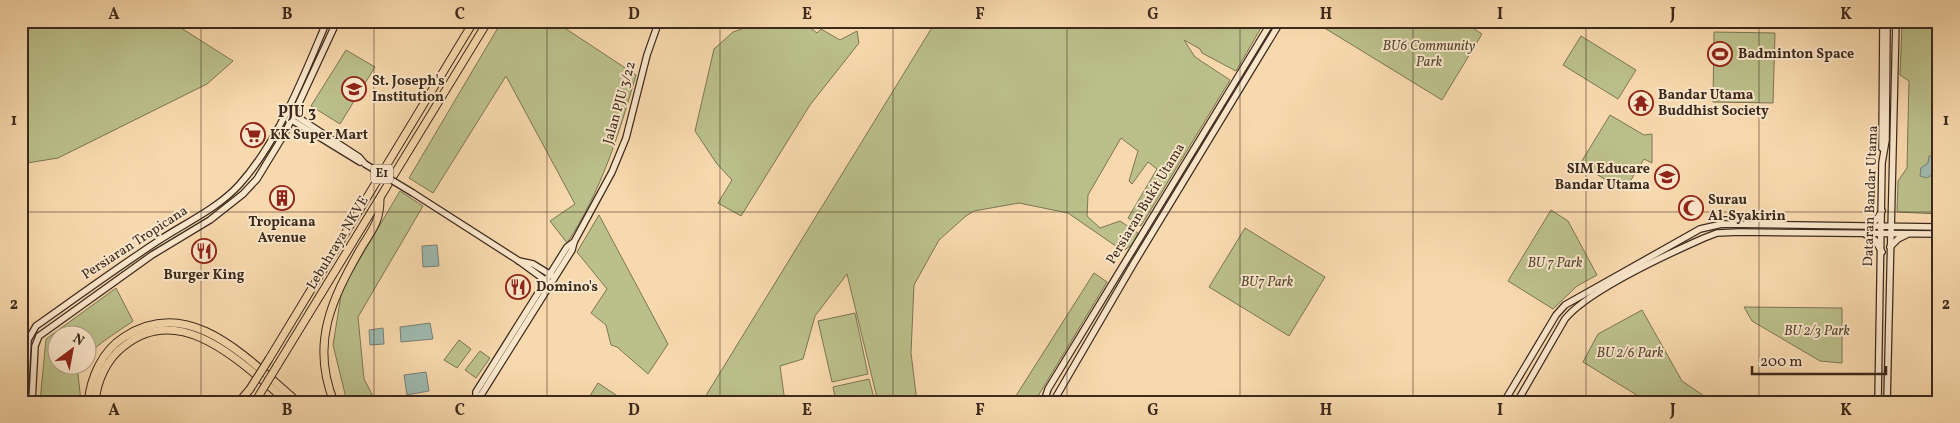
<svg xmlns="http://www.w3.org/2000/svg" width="1960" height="423" viewBox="0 0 1960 423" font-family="Vollkorn,serif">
<rect width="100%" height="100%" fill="#f8d9ad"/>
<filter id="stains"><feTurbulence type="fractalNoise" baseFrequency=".004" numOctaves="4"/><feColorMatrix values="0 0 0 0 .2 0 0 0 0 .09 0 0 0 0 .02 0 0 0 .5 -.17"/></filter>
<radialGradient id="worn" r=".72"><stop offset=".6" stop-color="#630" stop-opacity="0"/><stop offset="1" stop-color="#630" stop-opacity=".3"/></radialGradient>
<g fill="#bbc08b" stroke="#7c7554">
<path d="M21,21H170L233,61L207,84L58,158L21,164Z"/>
<path d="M502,21H554L636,75C619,134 601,192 567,243L550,221L575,204L506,76L433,193L409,178Z"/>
<path d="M765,21H801L817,33L821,29L840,40L857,31L859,43L810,105L741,216L718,203L732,180L717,164L695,131L714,49L733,32Z"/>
<path d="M936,21H1265L1236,71L1202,53L1200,49L1184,40L1195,57L1230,80L1141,226L1128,218L1157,169L1148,162L1132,184L1129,181L1138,151L1121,138L1088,195L1087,216L1100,228L1120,221L1138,233L1133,244L1123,251L1068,213L1019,203L974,211L966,216L939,240L914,285L911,353L917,402H878L847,274L815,316L803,359L780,366L785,402H702Z"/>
<path d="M1319,21H1462L1482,34L1442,100L1318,24Z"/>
<path d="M1902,25L1939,27V214L1897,212L1898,181L1907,168L1909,81L1900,75Z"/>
<path d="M1714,32L1775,33L1773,103L1713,102Z"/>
<path d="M1581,36L1636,70L1618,99L1563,65Z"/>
<path d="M346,50L375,67L340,124L311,106Z"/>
<path d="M1610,115L1644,135L1652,134V163L1644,159L1624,191L1580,164Z"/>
<path d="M400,191L423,206L358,317L364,379L376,402H347L333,345L342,289Z"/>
<path d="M1551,210L1568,221L1597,275L1577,286L1553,309L1508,281Z"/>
<path d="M599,215L668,344L648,374L617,347L611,345L606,325L591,313L607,289L577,252Z"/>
<path d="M1245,228L1325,277L1289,336L1209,287Z"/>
<path d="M1094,273L1107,282L1038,396L1037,402H1012Z"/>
<path d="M116,288L133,321C121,330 93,346 88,357V336H58V366H83L78,374L81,402H40L46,339Z"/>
<path d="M1744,307L1842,308V363L1820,361L1752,321Z"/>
<path d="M1642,310L1682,381L1713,402H1648L1583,362L1598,334Z"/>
<path d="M855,313L868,374L832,382L818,321Z"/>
<path d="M459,340L471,349L457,368L444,360Z"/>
<path d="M480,351L490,358L476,378L465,370Z"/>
<path d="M869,379L875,402H836L833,387Z"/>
<path d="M598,383L622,399L621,402H586Z"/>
</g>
<g fill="#9eb9af" stroke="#778075">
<path d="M1939,146V170L1927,178L1920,176L1921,168L1928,163L1929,156L1935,155Z"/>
<path d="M437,245L439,266L423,267L422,246Z"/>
<path d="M430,323L433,339L401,342L400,327Z"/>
<path d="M383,328L384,344L370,345L369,330Z"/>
<path d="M426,372L429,391L407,395L404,375Z"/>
</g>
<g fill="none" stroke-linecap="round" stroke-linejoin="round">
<defs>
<g id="secondary">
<path d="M293,114L359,157L365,164"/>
<path d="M290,119L360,162"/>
<path d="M1882,148L1883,21"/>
<path d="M413,193L519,261L549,283"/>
<path d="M1869,225L1877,219L1882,211"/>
<path d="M1865,234L1875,240L1882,252"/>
<path d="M1890,247L1898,239L1908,234"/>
<path d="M519,261L533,264L551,275"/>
<path d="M476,398V392L567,247L574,242"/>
<path d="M25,402L28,340L36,326C77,297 117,268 158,241C185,223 217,209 239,185C279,141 304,75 327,21"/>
<path d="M32,402L35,346L39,336L152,255L210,220L243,194L257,179L285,133L337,21"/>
<path d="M474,402L481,395L572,250L574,242L612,172L626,138L647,55L659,21"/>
<path d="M1044,402L1048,389L1272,21"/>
<path d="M1053,402L1134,263L1281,21"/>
<path d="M1504,402L1556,315L1565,305L1700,229L1722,224L1939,227"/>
<path d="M1517,402L1565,319C1588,291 1668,254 1704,238L1717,233L1740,232L1939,234"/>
<path d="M1878,402L1882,163L1886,140L1887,21"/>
<path d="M1887,402L1896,21"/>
</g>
<g id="highway">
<path d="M269,359L474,21"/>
<path d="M277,366L488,21"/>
<path d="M88,402C91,377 102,351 124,337C191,293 249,361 298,402"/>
<path d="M95,402C97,380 107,359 124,346C182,299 244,366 288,402"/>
<path d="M239,402L250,389"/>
<path d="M334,402C310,343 332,299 361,248C372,230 380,222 380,199"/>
</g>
</defs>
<use href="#secondary" stroke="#3c2a1e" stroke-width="8"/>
<use href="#highway" stroke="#3c2a1e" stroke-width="9"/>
<use href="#secondary" stroke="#fae6ca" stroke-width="5.5"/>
<use href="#highway" stroke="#f8d9ad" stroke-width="7"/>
<defs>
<path id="secondary-bridge" d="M365,164L413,193"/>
<g id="highway-bridge">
<path d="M250,389L269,359"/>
<path d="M258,397L277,366"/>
</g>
</defs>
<use href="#secondary-bridge" stroke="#3c2a1e" stroke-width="8" stroke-linecap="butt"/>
<use href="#highway-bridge" stroke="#3c2a1e" stroke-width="9" stroke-linecap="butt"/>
<use href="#secondary-bridge" stroke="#fae6ca" stroke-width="5.5"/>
<use href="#highway-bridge" stroke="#f8d9ad" stroke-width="7"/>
</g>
<path fill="none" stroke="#3c2a1e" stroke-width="1" stroke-opacity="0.55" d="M201,21V402M374,21V402M547,21V402M720,21V402M893,21V402M1067,21V402M1240,21V402M1413,21V402M1586,21V402M1759,21V402M21,212H1939"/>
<defs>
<symbol id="stadium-ring" viewBox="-11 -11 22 22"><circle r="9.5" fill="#fae6ca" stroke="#8f2418" stroke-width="1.5"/><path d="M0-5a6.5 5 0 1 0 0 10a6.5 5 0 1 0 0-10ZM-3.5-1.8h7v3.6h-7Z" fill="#8f2418"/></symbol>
<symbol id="school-ring" viewBox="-11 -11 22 22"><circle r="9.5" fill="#fae6ca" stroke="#8f2418" stroke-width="1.5"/><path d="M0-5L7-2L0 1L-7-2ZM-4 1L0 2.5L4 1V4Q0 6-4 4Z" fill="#8f2418"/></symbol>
<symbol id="temple-ring" viewBox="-11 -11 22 22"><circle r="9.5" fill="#fae6ca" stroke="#8f2418" stroke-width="1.5"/><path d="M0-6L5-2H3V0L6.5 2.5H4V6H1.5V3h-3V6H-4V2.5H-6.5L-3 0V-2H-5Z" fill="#8f2418"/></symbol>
<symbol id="supermarket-ring" viewBox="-11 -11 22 22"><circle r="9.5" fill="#fae6ca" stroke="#8f2418" stroke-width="1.5"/><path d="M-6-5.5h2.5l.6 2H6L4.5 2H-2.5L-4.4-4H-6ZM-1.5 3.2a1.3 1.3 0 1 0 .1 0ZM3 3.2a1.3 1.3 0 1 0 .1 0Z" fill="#8f2418"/></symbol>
<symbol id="building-ring" viewBox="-11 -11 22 22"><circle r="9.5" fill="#fae6ca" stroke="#8f2418" stroke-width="1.5"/><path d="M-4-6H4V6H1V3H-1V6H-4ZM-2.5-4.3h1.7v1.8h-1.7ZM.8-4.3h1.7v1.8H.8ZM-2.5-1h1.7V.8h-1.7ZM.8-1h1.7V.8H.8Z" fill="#8f2418"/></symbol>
<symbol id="mosque-ring" viewBox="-11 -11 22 22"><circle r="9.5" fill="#fae6ca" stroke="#8f2418" stroke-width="1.5"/><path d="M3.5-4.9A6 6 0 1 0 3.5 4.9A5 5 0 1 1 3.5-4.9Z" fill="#8f2418"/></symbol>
<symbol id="restaurant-ring" viewBox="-11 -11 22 22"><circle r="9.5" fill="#fae6ca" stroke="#8f2418" stroke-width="1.5"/><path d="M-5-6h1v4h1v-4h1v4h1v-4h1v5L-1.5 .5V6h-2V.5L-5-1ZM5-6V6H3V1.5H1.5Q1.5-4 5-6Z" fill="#8f2418"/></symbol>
</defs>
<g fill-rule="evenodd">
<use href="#stadium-ring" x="1706" y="40" width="28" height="28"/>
<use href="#school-ring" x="340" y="75" width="28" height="28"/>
<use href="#temple-ring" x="1627" y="89" width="28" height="28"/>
<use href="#supermarket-ring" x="239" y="121" width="28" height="28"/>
<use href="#school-ring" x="1653" y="163" width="28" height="28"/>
<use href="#building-ring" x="268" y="184" width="28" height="28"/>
<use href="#mosque-ring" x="1677" y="194" width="28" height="28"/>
<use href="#restaurant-ring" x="190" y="237" width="28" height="28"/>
<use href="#restaurant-ring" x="504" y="273" width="28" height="28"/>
</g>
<g text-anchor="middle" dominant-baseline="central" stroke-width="4" stroke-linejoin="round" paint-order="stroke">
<rect fill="#fae6ca" stroke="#756252" stroke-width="1" x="371" y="164.5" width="22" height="19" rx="4"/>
<g font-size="12" font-weight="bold" fill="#3c2a1e">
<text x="382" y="174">E1</text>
</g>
<g font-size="14" font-style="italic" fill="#554834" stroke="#fae6ca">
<text x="1429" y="46">BU6 Community<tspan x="1429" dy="16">Park</tspan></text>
<text x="1555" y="263">BU 7 Park</text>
<text x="1267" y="282">BU7 Park</text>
<text x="1817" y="331">BU 2/3 Park</text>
<text x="1630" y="353">BU 2/6 Park</text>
</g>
<g font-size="14" font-weight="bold" fill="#3c2a1e" stroke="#fae6ca" text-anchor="start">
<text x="1738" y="54">Badminton Space</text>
<text x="372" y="81">St. Joseph's<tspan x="372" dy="16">Institution</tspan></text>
<text x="1658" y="95">Bandar Utama<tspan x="1658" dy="16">Buddhist Society</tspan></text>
<text x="270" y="135">KK Super Mart</text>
<text x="1650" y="169" text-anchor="end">SIM Educare<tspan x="1650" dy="16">Bandar Utama</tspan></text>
<text x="1708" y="200">Surau<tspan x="1708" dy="16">Al-Syakirin</tspan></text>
<text x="282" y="222" text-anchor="middle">Tropicana<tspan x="282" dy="16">Avenue</tspan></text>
<text x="204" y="275" text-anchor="middle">Burger King</text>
<text x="536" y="287">Domino's</text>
</g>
<g font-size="14" fill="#3c2a1e" stroke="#fae6ca">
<text transform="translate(620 103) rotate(-74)">Jalan PJU 3/22</text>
<text transform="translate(1871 196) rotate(-88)">Dataran Bandar Utama</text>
<text transform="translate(1146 204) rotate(-59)">Persiaran Bukit Utama</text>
<text transform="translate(135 243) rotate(-33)">Persiaran Tropicana</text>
<text transform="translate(338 243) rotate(-59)">Lebuhraya NKVE</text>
</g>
<g font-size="16" font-weight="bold" fill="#3c2a1e" stroke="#fae6ca">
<text x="297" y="113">PJU 3</text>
</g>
</g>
<rect width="1960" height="423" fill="none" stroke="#f8d9ad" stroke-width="55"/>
<g transform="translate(72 350) rotate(32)"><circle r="24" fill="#fae6ca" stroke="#ae9b85"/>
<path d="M0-4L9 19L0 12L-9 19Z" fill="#8f2418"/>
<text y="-8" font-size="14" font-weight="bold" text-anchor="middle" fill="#3c2a1e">N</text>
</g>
<path d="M1752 366v8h134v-8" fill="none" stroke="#3c2a1e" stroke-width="2.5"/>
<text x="1760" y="366" font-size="15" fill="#3c2a1e" stroke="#fae6ca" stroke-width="4" paint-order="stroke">200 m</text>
<rect x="28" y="28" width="1904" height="368" fill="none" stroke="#3c2a1e" stroke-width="2"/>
<g font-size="16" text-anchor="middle" font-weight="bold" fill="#3c2a1e">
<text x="114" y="19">A</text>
<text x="287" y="19">B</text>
<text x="460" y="19">C</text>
<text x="634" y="19">D</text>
<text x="807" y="19">E</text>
<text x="980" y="19">F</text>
<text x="1153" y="19">G</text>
<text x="1326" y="19">H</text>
<text x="1500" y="19">I</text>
<text x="1673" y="19">J</text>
<text x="1846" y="19">K</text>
<text x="14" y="125">1</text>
<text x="1946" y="125">1</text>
<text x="14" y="309">2</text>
<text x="1946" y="309">2</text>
<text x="114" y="415">A</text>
<text x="287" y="415">B</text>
<text x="460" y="415">C</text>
<text x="634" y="415">D</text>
<text x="807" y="415">E</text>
<text x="980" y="415">F</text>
<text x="1153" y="415">G</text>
<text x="1326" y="415">H</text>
<text x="1500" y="415">I</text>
<text x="1673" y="415">J</text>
<text x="1846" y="415">K</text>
</g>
<rect width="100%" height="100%" filter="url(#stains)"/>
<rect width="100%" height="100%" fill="url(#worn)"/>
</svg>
